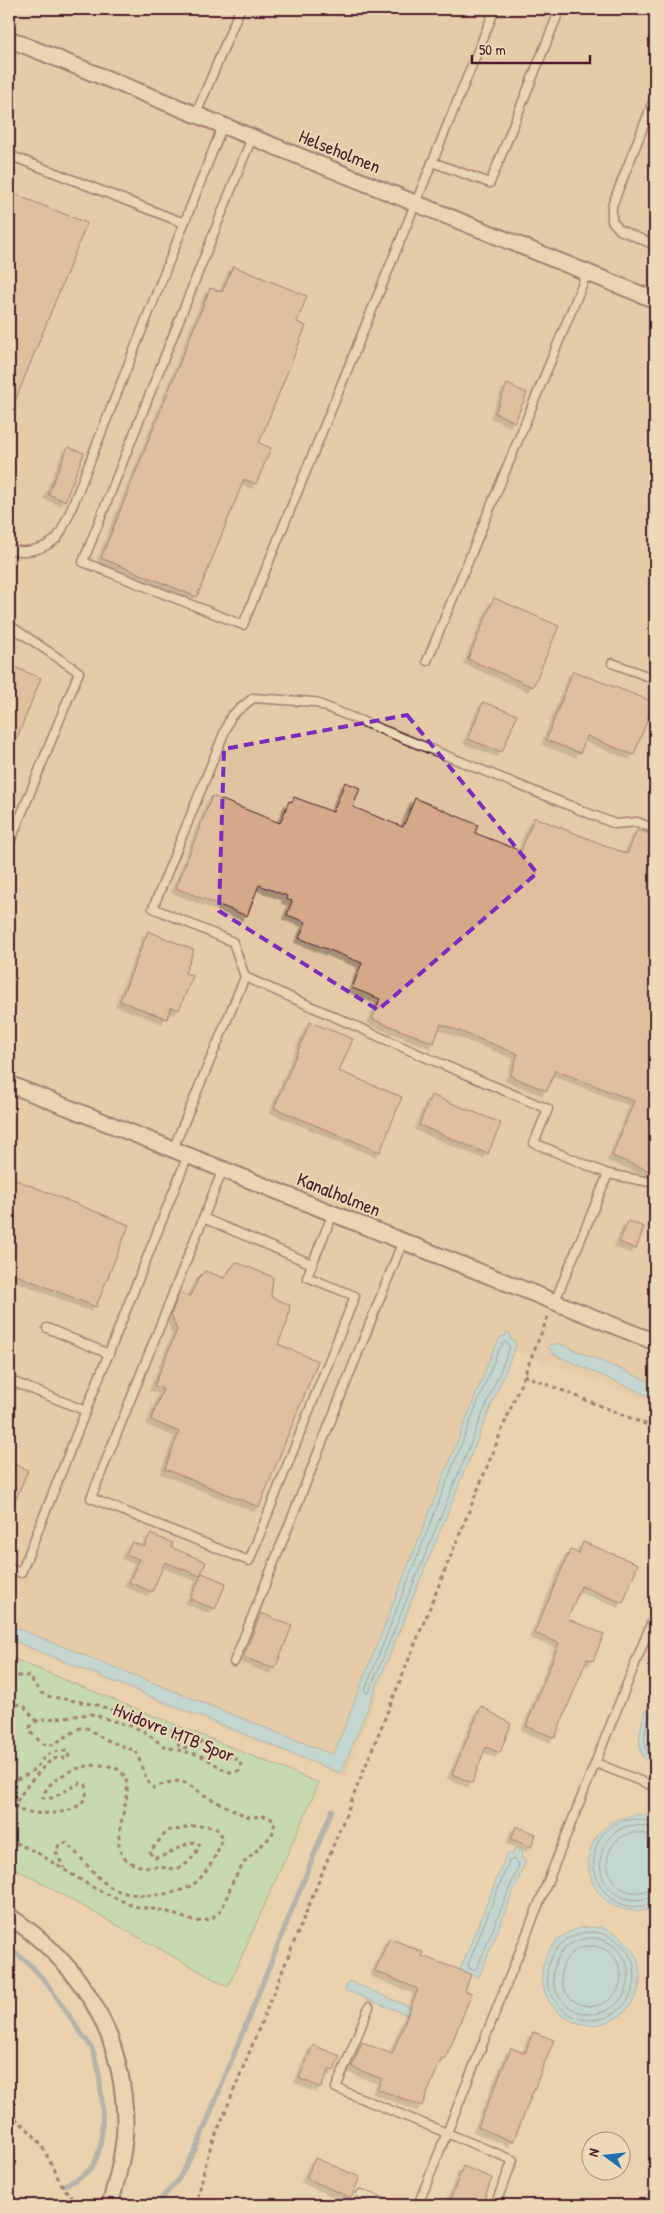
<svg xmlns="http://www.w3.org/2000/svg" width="664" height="2214" viewBox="0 0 664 2214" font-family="'Patrick Hand',sans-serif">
<defs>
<filter id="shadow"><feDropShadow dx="-4.5" dy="4.5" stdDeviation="0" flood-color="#0004"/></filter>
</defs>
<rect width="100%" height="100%" fill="#ead2ae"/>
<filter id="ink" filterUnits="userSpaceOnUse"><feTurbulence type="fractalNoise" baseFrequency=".02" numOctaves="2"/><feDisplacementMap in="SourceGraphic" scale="10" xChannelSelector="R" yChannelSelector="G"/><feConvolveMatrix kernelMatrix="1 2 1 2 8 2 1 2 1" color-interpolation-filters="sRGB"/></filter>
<g filter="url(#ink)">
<path fill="#e0c3a1" d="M9,9H655V1404L510,1348L345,1777L9,1642Z"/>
<path fill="#9ce2b0" stroke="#73806e" d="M9,1657L319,1783L228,1987L9,1865Z"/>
<g fill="#94dcf5" stroke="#7690a4">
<path d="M507,1332L511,1334L510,1339L516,1342V1345L342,1771L340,1773L9,1639V1625L331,1754L334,1753L492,1354L501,1336L505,1337Z"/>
<path d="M558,1343L655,1384V1399L553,1354L552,1350L548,1348L550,1344L554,1345Z"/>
<path d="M655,1689V1766C653,1765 647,1762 645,1759C631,1740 647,1708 655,1689Z"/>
<path d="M643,1814L655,1817V1908C581,1930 558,1819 643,1814Z"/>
<path d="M515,1848L523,1851L521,1858L526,1860L479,1977L460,1970L507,1853L512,1855Z"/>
<circle cx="591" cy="1976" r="49"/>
<path d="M349,1981L410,2007L407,2015L345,1990Z"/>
</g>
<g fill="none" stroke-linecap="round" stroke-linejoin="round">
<g stroke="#686b7c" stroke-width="1">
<path d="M506,1342L510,1347L369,1692L366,1693L365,1690L496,1356L503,1343Z"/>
<path d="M655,1702C648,1719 636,1747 655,1760"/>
<path d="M655,1822C646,1821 638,1818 628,1820C582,1827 583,1895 628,1906C638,1908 646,1905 655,1904"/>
<path d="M655,1828C646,1827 638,1824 629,1826C593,1834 590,1887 625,1898C636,1902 644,1898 655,1897"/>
<path d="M655,1836C646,1835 638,1831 629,1834C602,1841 600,1879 625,1890C636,1895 645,1890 655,1890"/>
<path d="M516,1859L519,1865L477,1968L474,1970L469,1968L468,1965L509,1861Z"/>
<circle cx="591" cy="1976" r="44"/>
<circle cx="591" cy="1976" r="38"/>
<circle cx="591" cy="1976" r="30"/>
</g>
<g stroke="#7690a4" stroke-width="5">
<path d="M9,1949C39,1966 57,1998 76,2026C81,2034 89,2042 93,2051C103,2077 109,2148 90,2169C82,2178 74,2181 64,2185"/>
<path d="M161,2199L178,2180L198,2144L332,1810"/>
</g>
</g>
<g fill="#d3a98a" stroke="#4a1f2b" filter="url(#shadow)">
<path d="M9,192L87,223L9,416Z"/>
<path d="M233,266L307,296L297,322L306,326L259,443L271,448L256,484L244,479L197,597L101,558L210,288L222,292Z"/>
<path d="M507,384L527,393L515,422L495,413Z"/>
<path d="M68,447L84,453L65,501L48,494Z"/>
<path d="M494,598L559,626L533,687L468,659Z"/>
<path d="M9,665L41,678L9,758Z"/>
<path d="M573,671L654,702L634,755L587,736L580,753L546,740Z"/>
<path d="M483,702L517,715L502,752L468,739Z"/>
<path d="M345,782L360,788L353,807L403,827L415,798L478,825L475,833L521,851L534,817L627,854L637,830L655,835V1173L612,1156L634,1101L555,1070L547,1091L510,1076L518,1054L441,1024L434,1043L372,1019L380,999L352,988L362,963L299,938L306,922L287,915L292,901L286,899L287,896L259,885L247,916L176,888L212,796L280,823L289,801L292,802L294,797L333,812Z"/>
<path d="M148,931L194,950L185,973L193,976L179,1010L171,1007L167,1019L120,1001Z"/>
<path d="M310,1022L353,1039L339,1071L402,1097L380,1152L274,1108Z"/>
<path d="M431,1095L501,1123L488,1154L419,1125Z"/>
<path d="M9,1177L129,1225L96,1307L9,1272Z"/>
<path d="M628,1221L644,1227L636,1249L619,1242Z"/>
<path d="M236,1262L273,1277L271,1297L290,1305L287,1323L278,1344L318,1361L259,1507L165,1469L179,1432L151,1420L163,1389L154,1386L177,1330L171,1314L179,1293L190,1296L199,1277L205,1271L224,1278Z"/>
<path d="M9,1462L28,1470L9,1516Z"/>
<path d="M150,1534L173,1543L171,1547L206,1562L200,1576L165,1562L152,1592L129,1582L139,1559L126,1554L132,1542L144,1547Z"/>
<path d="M583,1542L638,1564L623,1603L581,1586L568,1619L604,1634L593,1661L587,1659L555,1738L526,1726L559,1643L534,1633L570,1550L579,1553Z"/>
<path d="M202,1573L226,1583L215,1609L190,1599Z"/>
<path d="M261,1613L292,1626L275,1669L243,1657Z"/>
<path d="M481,1706L511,1724L500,1753L486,1747L472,1783L452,1774Z"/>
<path d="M516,1826L536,1834L531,1847L511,1839Z"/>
<path d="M389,1938L423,1952L422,1956L471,1974L465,1991L472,1993L445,2060L442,2058L422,2106L377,2089L382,2079L352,2067L362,2042L392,2054L418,1989L375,1971Z"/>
<path d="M533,2032L554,2040L513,2142L478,2127L511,2048L525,2053Z"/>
<path d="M313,2045L340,2056L334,2071L329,2069L321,2088L299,2078Z"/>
<path d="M315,2158L360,2177L351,2198L306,2178Z"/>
<path d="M463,2166L492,2178L482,2205H448Z"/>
</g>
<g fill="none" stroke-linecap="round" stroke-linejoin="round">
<defs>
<g id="lane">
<path d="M655,97L612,206V221L620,230L655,245"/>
<path d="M196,114L240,9"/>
<path d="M252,137L83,562L243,625L495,9"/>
<path d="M9,155L184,223"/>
<path d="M432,162L490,183L560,9"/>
<path d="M9,549C24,554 44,550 57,538C61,533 65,523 68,517L223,125"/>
<path d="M9,625L79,672L9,845"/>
<path d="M427,661L587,273"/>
<path d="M612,663L655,679"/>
<path d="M245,977L233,942L153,908L231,716L253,698L314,702L615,824L637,822L655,829"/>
<path d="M173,1149L245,977L425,1057L548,1109L534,1143L608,1174L555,1301"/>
<path d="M223,1169L91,1498L249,1561L355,1296L307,1277L333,1213"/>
<path d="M608,1174L655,1183"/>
<path d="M203,1218L312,1264"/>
<path d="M47,1328L109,1354"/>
<path d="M9,1380L86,1411"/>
<path d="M9,1568L21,1573L188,1155"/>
<path d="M234,1662L403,1241"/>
<path d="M596,1763L655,1787"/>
<path d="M369,2007L336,2088L513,2160L495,2205"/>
<path d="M361,2194L389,2205"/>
<path d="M418,2205L655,1614"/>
</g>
<g id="street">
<path d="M9,39L655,300"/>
<path d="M9,1084L655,1342"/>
<path d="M9,1916C82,1965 124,2034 125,2123C125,2151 117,2179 110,2205"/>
</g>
</defs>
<use href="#lane" stroke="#4a1f2b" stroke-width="11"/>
<use href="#street" stroke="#4a1f2b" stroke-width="19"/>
<g stroke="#4a1f2b" stroke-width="3" stroke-dasharray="4 4" stroke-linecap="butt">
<path d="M524,1375L655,1428"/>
<path d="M9,1676H29L41,1693L47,1696L97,1705L169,1728L174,1731L179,1746L185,1748L201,1742L223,1755L239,1760L241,1765L239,1771L228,1772L200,1755L165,1747L142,1730L91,1714L38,1720L30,1727L32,1734L43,1744L52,1745L80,1728H87L104,1739L136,1751C141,1763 144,1779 153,1788C161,1785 174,1779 183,1782C190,1784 198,1792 206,1796C218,1803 231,1808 243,1815C256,1821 263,1810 275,1822L272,1835L244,1863L233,1881L222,1909L211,1919L196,1922L165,1911L133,1906L92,1887L36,1852L9,1840"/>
<path d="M9,1701L25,1707L36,1721"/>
<path d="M9,1782C15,1780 22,1777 28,1774C46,1762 40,1750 68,1751L69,1758C64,1759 59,1757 54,1759C45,1762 18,1796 15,1805L19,1810C38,1816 93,1817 86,1785L80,1783L52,1798H43C47,1772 106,1753 123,1774C143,1798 82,1870 159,1867C166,1867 172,1870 178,1868C189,1865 193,1855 200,1847L198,1842C181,1842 170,1857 153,1858L150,1852L167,1831L174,1829L180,1830L191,1826H207L216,1828L222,1836C220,1851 206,1875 194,1884C174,1897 129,1900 109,1886C93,1875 81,1856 66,1843L59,1845L56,1852L64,1868"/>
<path d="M9,2113C19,2122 32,2132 40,2143C53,2164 59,2189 80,2205"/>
<path d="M196,2205L208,2154L549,1314"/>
</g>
<use href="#lane" stroke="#ebd9b7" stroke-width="8"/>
<use href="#street" stroke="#ebd9b7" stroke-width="15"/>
</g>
</g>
<path d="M0 0H664V2214H0ZM407,715L537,873L378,1010L219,911L224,749Z" fill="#ead2ae" fill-opacity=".55" fill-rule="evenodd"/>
<path fill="none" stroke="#7b2cbf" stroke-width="4" stroke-dasharray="10 6" stroke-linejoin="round" d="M407,715L537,873L378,1010L219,911L224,749Z"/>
<g text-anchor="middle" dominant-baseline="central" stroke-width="4" stroke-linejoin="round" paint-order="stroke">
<g font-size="19" fill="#4a1f2b" stroke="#ebd9b7">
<text transform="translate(340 151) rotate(22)">Helseholmen</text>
<text transform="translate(339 1194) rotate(22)">Kanalholmen</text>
<text transform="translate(174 1732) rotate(22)">Hvidovre MTB Spor</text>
</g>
</g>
<rect width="664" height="2214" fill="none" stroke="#ebd9b7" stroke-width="30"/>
<rect x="15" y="15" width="634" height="2184" fill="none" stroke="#4a1f2b" stroke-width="2" filter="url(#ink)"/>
<g transform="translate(606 2156) rotate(285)"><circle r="24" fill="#ebd9b7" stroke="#ab8f7f"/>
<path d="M0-4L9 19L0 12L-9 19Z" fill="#1f6fb2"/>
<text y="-8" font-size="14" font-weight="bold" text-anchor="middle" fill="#4a1f2b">N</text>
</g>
<path d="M472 55v8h118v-8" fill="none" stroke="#4a1f2b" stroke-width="2.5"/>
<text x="479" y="55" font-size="15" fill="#4a1f2b" stroke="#ebd9b7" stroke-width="4" paint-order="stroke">50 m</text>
</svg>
